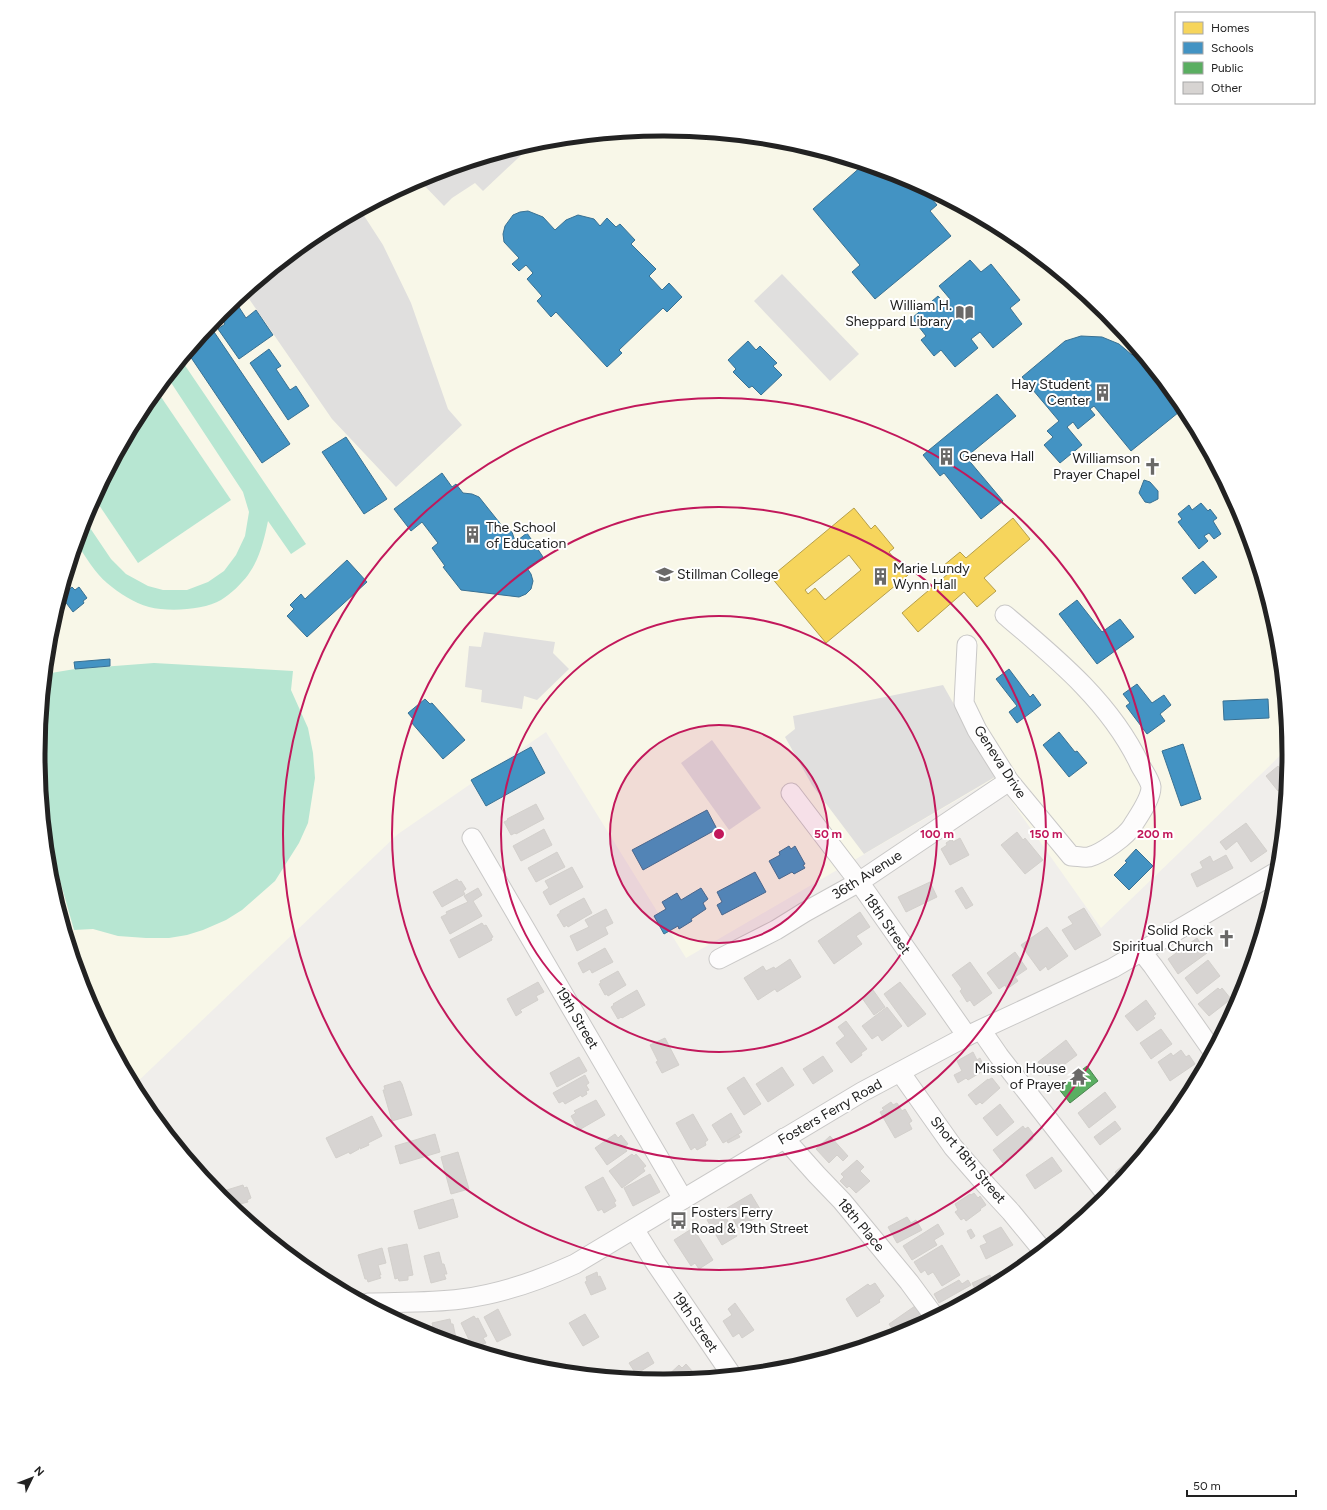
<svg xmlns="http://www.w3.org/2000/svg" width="1327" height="1510" viewBox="0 0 1327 1510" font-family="Figtree,sans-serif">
<rect width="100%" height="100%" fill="#f0eeeb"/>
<path fill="#f8f7e8" d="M664,130L786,142L903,177L1011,235L1106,313L1184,408L1241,516L1277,633L1288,748L1101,928L995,778L686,958L546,732L398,834L134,1085L86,994L50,877L38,755L50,633L86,515L144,407L221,313L316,235L424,177L542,141Z"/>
<g fill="#b7e6d2">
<path d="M182,361L306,544L291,554L268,521C264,540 260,558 248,575C241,584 231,594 221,600C204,610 169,612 149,607C134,603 119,593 107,583C95,573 86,557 77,544L84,519L111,559L126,574L148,586L163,590H187L208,582L224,571L236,555L245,536L249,512L243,492L168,378Z"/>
<path d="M157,391L231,500L138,563L95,499L144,407Z"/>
<path d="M154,663L293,671L291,690L308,728L313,753L315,778L308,823L299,843L275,881L242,910L226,920L203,930L187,935L169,938H146L118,936L93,929L74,930L45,827L38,755L45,680L51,673L75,669Z"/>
</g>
<g fill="#e0dfde">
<path d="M533,144L483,191L475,183L452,198L444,206L419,180L424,177Z"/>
<path d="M361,211L383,245L411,303L448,409L462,425L396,487L332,419L245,293L316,235Z"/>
<path d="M782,274L859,354L830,381L754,301Z"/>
<path d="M484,632L555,642L553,653L569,669L537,700L524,696L522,709L481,702L482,690L465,687L469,646L481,647Z"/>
<path d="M943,685L995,777L864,854L812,785L785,737L795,729L793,716Z"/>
<path d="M712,740L761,808L729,830L681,763Z"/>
</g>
<g fill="#f6d55c" stroke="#b69f4b" fill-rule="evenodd">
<path d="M854,508L871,529L875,525L894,548L889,552L908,575L826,643L771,577ZM849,555L861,570L825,600L815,588L808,594L805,590Z"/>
<path d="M1013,518L1030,539L984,578L996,591L977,607L964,592L918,632L902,613L949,573L943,566L960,552L966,558Z"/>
</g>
<g fill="#4393c3" stroke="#397193">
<path d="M863,165L903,177L923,188L937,205L930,211L951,236L875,299L852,272L860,265L813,209Z"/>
<path d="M528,211L543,217L555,230L566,220L578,215L594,219L600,226L607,218L616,227L620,224L635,240L631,244L656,269L649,276L662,290L669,283L682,297L667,312L663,308L619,350L622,353L607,367L556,312L551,317L537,301L542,296L527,279L533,273L526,265L519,271L512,264L519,258L504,242L503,234L505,226L513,215L520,212Z"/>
<path d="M970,260L981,272L991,264L1020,300L1010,308L1022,324L993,348L980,332L971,339L978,348L955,367L941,350L934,356L921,340L926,336L912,318L938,296L944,303L950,299L939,286Z"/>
<path d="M235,301L246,318L256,310L273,335L239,359L218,329L225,324L219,315Z"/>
<path d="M210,326L290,444L262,463L188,353Z"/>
<path d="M1081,336L1102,337L1119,344L1132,355L1137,351L1184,408L1131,451L1094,406L1090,409L1095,415L1078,429L1073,422L1067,427L1082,445L1060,463L1044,445L1053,437L1047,431L1059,421L1022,377L1065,341Z"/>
<path d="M748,341L756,350L760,346L777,363L773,366L782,375L761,395L752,386L749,388L733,372L736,369L728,360Z"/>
<path d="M269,349L281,366L276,369L290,390L296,386L309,406L288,420L250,363Z"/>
<path d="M997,394L1016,416L966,457L1003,501L981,519L944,473L940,476L923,455Z"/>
<path d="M346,437L387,499L364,514L322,452Z"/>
<path d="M442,473L452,487L456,484L463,493L472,494L479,497L503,527L512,532L514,538V543L527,533L543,557L527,568L531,574L533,581L531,589L526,594L519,597L461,590L443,567L445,566L432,548L438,543L422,522L411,531L394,509Z"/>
<path d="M1144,480L1150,482L1158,491V499L1150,503L1145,502L1139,493Z"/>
<path d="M1201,503L1208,511L1210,509L1217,518L1213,521L1221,534L1214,539L1209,533L1204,536L1208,541L1199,549L1178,522L1182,519L1178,514L1189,505L1192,510Z"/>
<path d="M347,560L367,582L307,637L287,616L294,609L290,605L301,594L305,599Z"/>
<path d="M1203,561L1217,577L1195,594L1182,578Z"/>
<path d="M72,587L75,590L79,587L87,598L83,601L84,603L73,612L61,596Z"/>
<path d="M1077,600L1102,632L1120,619L1134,637L1097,664L1059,614Z"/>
<path d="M110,659V666L75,669L74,662Z"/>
<path d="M1009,669L1030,697L1033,694L1041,705L1017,723L1009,712L1017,706L996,679Z"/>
<path d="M1137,684L1152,703L1164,695L1171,705L1160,714L1165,721L1147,734L1126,706L1130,703L1123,694Z"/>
<path d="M425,699L430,704L432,703L465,740L443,759L411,722L413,719L408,713Z"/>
<path d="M1268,699L1269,718L1224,720L1223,701Z"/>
<path d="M1059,732L1075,752L1077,751L1087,763L1069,777L1043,745Z"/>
<path d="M1183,744L1201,799L1181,806L1162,751Z"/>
<path d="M531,747L545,773L486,806L471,780Z"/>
<path d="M707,810L717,829L643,870L632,850Z"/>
<path d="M789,846L791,849L795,846L805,864L803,865L805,868L794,874L792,872L779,879L769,861L780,855L779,852Z"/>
<path d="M1136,849L1153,866L1129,890L1114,875L1127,862L1125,861Z"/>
<path d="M755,872L766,892L722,915L717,905L722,902L717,892Z"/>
<path d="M701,888L708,899L703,903L706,909L691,919L692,921L679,929L678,926L664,934L654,916L666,909L662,902L677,893L681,900Z"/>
</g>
<path fill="#5aae61" stroke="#49844e" d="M1087,1066L1098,1081L1070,1103L1058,1088Z"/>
<g fill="#d7d4d2" stroke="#d3d0cc">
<path d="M1288,761L1286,785L1278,791L1266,776L1278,766L1280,768Z"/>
<path d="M536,804L544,819L516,834L515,833L511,835L504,822L508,820L507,819Z"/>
<path d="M1246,823L1267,851L1251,862L1237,841L1226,850L1220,842Z"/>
<path d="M544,829L552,845L521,861L513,846Z"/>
<path d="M1017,832L1023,840L1025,838L1043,860L1025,874L1001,845Z"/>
<path d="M960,838L969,855L950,865L941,849L947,845L946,843L952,839L953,842Z"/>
<path d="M557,852L565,867L536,882L528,868Z"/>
<path d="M1226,855L1233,868L1197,887L1191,874L1203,868L1200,862L1210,856L1213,862Z"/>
<path d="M572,867L583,887L550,905L543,892L549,888L545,881Z"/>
<path d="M457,879L459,882L461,881L466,889L463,891L465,894L442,907L433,892Z"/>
<path d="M930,882L937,897L906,912L898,897Z"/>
<path d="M962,887L973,905L966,909L955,891Z"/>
<path d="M478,888L482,895L473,901L482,916L450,934L441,917L447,914L446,912L468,902L464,896Z"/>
<path d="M584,898L592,913L568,927L567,925L564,927L557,915L560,913V911Z"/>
<path d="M1084,908L1101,935L1075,950L1062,930L1073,924L1068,917Z"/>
<path d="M606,909L613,923L605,927L608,934L577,951L570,936L589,927L585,920Z"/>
<path d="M860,912L870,927L856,936L862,944L834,964L818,941Z"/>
<path d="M482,923L484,926L486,925L493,937L491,938L492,940L459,958L450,940Z"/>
<path d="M1047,927L1068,956L1048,970L1046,966L1040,971L1021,945Z"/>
<path d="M1197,938L1207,953L1178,974L1168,959Z"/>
<path d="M605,948L613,962L592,973L590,969L583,973L578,963Z"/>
<path d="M1015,952L1027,969L1015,977L1018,981L1007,989L1005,985L999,989L987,973Z"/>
<path d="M790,959L801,977L777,992L775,989L758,1000L744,978L763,966L766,971L774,967L775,969Z"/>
<path d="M1208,960L1220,976L1197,994L1185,978Z"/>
<path d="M970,962L992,993L974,1006L970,1000L967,1002L960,991L962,989L952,975Z"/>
<path d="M618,971L626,985L608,996L607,994L605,995L599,984L601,983L600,981Z"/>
<path d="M538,982L544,992L536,996L538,1000L520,1010L522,1012L516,1016L507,999Z"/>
<path d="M900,982L926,1014L908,1027L884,994Z"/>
<path d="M1218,988L1220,990L1222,988L1231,999L1209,1016L1198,1004Z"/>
<path d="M637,990L645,1005L622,1018L621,1017L618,1019L611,1007L614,1005L613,1004Z"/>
<path d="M873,990L885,1007L874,1015L862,998Z"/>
<path d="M1146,1000L1156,1014L1153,1016L1155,1018L1137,1031L1125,1016Z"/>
<path d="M887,1007L902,1026L882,1041L878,1035L872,1039L862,1026Z"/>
<path d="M846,1021L867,1049L861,1053L862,1055L851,1063L836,1043L845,1036L838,1027Z"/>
<path d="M1161,1029L1172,1044L1151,1059L1140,1043Z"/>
<path d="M665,1038L679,1065L662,1073L656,1062L658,1061L650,1045Z"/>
<path d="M1066,1040L1077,1055L1049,1076L1038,1062Z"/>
<path d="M1181,1050L1186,1057L1189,1055L1195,1064L1170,1081L1158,1062L1171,1053L1173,1056Z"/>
<path d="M973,1052L977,1060L980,1058L983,1064L980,1065L983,1071L968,1080L966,1078L958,1083L954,1075L962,1071L957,1061Z"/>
<path d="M823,1056L833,1071L813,1084L803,1069Z"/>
<path d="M579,1057L587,1071L557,1087L550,1073Z"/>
<path d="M782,1067L794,1085L768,1102L756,1084Z"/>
<path d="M585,1075L589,1083L586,1085L589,1090L586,1091L587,1094L582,1097L581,1095L565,1104L563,1101L559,1103L553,1093Z"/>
<path d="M744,1077L761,1104L744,1115L727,1088Z"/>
<path d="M992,1078L1000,1088L982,1104L980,1102L976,1105L968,1095L988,1079V1080Z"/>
<path d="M400,1081L402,1084L412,1115L392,1121L383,1090H385L384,1086Z"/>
<path d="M1105,1092L1116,1107L1089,1128L1078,1113Z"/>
<path d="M596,1100L605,1115L579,1130L571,1116L576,1113L574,1111Z"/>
<path d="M891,1102L893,1105L897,1103L902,1111L905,1109L912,1121L909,1123L912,1129L895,1138L880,1112L884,1110L882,1108Z"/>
<path d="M1000,1104L1014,1122L997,1136L983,1118Z"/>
<path d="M731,1113L742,1132L723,1143L712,1125Z"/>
<path d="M693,1114L708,1140L705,1142L706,1145L697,1150L695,1147L691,1150L676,1123Z"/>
<path d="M372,1116L382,1136L368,1143L369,1145L360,1149V1147L358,1148L359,1149L350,1154L349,1152L336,1158L326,1138Z"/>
<path d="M1115,1121L1121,1129L1100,1145L1094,1137Z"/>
<path d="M1023,1126L1025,1129L1028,1127L1034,1135L1032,1137L1033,1139L1003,1163L993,1150Z"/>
<path d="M435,1134L440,1152L400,1164L395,1146Z"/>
<path d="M615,1134L618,1138L621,1135L628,1144L624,1147L627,1151L607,1165L595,1148Z"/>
<path d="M738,1134L740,1137L728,1143L727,1141Z"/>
<path d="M830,1136L848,1156L843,1161L837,1155L829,1163L816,1149Z"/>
<path d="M458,1152L469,1189L451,1194L441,1157Z"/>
<path d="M632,1154L634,1156L636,1154L646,1166L643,1168L645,1171L622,1188L609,1171Z"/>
<path d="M1134,1156L1137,1159L1121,1179L1115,1172Z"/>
<path d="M1052,1157L1062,1171L1035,1189L1026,1175Z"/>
<path d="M857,1160L864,1167L860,1171L870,1181L856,1193L849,1186L847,1188L840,1181L844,1177L841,1174Z"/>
<path d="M650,1174L660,1192L633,1206L624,1188Z"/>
<path d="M603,1177L616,1201L614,1202L616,1206L604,1213L602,1209L598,1211L585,1187Z"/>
<path d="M243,1185L244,1188L247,1187L251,1198L247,1200L248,1202L232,1206L217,1193Z"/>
<path d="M974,1193L978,1198L980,1196L986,1205L980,1209L981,1210L966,1221L964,1218L961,1220L955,1212L958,1210L955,1204L970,1194L971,1195Z"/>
<path d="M751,1194L763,1214L738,1228L727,1208Z"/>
<path d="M453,1199L458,1217L419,1229L414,1211Z"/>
<path d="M720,1208L737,1236L722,1245L707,1220L714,1216L712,1213Z"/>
<path d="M1088,1212L1065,1231L1063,1227Z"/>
<path d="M907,1217L911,1223L916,1220L922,1230L897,1243L888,1227Z"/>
<path d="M938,1224L944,1234L934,1240L937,1245L912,1260L903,1246Z"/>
<path d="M1001,1227L1013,1245L986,1259L980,1246L987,1243L983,1236Z"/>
<path d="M693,1228L713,1260L699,1269L695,1263L691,1266L674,1240Z"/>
<path d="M971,1229L975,1236L971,1239L967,1231Z"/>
<path d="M407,1244L413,1275L408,1276V1280L399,1281L398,1278L395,1279L388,1248Z"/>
<path d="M942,1245L960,1275L942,1286L933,1272L928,1275L925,1270L921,1273L914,1262Z"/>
<path d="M382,1248L386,1263L378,1265L381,1275H379L381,1278L368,1282L367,1279H365L358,1255Z"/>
<path d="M439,1252L442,1264H444L447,1274H444L446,1279L431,1283L424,1256Z"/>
<path d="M597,1272L598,1277L600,1276L606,1289L591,1295L585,1282L587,1281L586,1277Z"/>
<path d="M990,1275L994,1284L977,1293L972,1283Z"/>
<path d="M959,1280L962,1284L968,1280L971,1285L939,1303L934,1294Z"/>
<path d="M875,1283L884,1296L879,1300L880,1302L857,1317L846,1299L868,1284L870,1286Z"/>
<path d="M735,1303L754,1330L742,1338L739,1333L733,1337L723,1321L732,1315L728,1309Z"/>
<path d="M915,1306L925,1321L908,1330L905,1326L895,1333L889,1324Z"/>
<path d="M498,1309L511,1335L497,1342L484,1317Z"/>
<path d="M585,1314L599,1337L583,1346L569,1323Z"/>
<path d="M474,1316L476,1319L478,1318L487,1336L483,1338L486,1343L476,1347L473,1342L471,1344L461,1323Z"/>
<path d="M450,1319L451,1324H453L457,1343L432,1335L431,1328L433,1327L432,1323Z"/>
<path d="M648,1352L654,1363L636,1374L629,1363Z"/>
<path d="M686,1364L693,1372L689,1375L691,1378L663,1380H656L659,1377L663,1380L679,1365L682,1368Z"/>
</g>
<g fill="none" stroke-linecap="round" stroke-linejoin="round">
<defs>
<g id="minor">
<path d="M967,645L964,703L977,730L1009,781L1071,856C1077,856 1084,858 1089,857C1101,854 1127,836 1133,825C1139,815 1151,799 1151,787C1150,780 1143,771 1140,765C1111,703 1056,658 1005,615"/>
<path d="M791,793L859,882L967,1036"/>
<path d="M472,838L683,1199"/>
<path d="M1142,952L1153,966L1212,1050"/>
<path d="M719,959L776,930L805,912L859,882L1009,781"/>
<path d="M981,1030L999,1056L1107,1195"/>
<path d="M900,1072L953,1147L987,1186L1011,1212L1039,1246"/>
<path d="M784,1138L817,1175L842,1201L909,1282L934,1316"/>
<path d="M634,1229L654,1261L731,1374"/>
<path d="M368,1303C399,1302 430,1303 461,1299C501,1294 538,1281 575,1264L862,1092L967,1036L1113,968L1278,871"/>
</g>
</defs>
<use href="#minor" stroke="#c9c8c7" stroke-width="21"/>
<use href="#minor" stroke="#fdfcfc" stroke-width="19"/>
</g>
<circle cx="719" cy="834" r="109" fill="#c2185b" fill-opacity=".12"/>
<g fill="none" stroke="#c2185b" stroke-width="2">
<circle cx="719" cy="834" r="109"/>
<circle cx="719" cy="834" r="218"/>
<circle cx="719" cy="834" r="327"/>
<circle cx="719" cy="834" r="436"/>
</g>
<defs>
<symbol id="library-bare" viewBox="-9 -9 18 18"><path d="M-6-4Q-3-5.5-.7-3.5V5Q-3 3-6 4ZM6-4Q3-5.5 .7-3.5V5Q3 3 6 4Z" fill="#6a6968" stroke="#fff" stroke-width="2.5" paint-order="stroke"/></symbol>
<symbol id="building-bare" viewBox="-9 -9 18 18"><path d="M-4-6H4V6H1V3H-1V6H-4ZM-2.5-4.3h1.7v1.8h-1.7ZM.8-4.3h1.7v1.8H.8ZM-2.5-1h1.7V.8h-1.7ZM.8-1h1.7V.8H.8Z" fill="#6a6968" stroke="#fff" stroke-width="2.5" paint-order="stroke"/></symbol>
<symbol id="church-bare" viewBox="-9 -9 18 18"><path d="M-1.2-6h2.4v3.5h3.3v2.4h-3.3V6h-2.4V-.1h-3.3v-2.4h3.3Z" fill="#6a6968" stroke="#fff" stroke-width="2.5" paint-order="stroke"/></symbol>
<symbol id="university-bare" viewBox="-9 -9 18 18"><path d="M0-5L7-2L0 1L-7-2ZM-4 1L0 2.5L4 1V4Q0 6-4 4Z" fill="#6a6968" stroke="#fff" stroke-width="2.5" paint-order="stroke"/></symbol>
<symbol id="temple-bare" viewBox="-9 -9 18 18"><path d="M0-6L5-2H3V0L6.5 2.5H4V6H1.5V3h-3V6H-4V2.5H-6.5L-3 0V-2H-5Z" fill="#6a6968" stroke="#fff" stroke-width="2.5" paint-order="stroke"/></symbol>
<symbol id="bus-bare" viewBox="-9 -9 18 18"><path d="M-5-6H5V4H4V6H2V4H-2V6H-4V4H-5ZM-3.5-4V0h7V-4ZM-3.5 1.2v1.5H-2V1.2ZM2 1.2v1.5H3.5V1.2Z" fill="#6a6968" stroke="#fff" stroke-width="2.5" paint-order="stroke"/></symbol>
</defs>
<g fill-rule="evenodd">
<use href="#library-bare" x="952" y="300" width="25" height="25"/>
<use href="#building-bare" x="1090" y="380" width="25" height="25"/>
<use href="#building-bare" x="934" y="444" width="25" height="25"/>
<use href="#church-bare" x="1140" y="454" width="25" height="25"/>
<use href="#building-bare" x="460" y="522" width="25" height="25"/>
<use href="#university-bare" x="652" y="562" width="25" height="25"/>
<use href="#building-bare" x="868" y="564" width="25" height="25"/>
<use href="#church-bare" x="1214" y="926" width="25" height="25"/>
<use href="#temple-bare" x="1066" y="1064" width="25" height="25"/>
<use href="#bus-bare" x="666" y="1208" width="25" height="25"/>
</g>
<g text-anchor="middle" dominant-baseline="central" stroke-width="4" stroke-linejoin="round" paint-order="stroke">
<g font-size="14" fill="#222" stroke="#fff" text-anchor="end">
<text x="952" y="305">William H.<tspan x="952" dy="16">Sheppard Library</tspan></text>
<text x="1090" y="384">Hay Student<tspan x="1090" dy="16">Center</tspan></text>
<text x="959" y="456" text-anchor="start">Geneva Hall</text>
<text x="1140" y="458">Williamson<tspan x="1140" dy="16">Prayer Chapel</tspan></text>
<text x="486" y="527" text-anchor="start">The School<tspan x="486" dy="16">of Education</tspan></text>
<text x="893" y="568" text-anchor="start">Marie Lundy<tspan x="893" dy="16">Wynn Hall</tspan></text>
<text x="677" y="574" text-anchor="start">Stillman College</text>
<text x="1213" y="930">Solid Rock<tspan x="1213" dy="16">Spiritual Church</tspan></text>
<text x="1066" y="1068">Mission House<tspan x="1066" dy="16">of Prayer</tspan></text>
<text x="691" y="1212" text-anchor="start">Fosters Ferry<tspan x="691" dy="16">Road &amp; 19th Street</tspan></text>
</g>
<g font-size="14" fill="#222" stroke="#fff">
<text transform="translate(1000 762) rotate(57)">Geneva Drive</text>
<text transform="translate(867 875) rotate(-32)">36th Avenue</text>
<text transform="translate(887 924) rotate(55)">18th Street</text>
<text transform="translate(577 1018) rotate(59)">19th Street</text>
<text transform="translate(830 1112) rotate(-30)">Fosters Ferry Road</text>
<text transform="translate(968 1160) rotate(50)">Short 18th Street</text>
<text transform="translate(861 1225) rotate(50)">18th Place</text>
<text transform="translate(695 1322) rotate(56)">19th Street</text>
</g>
</g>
<path d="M0 0H1327V1510H0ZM663 136H664A618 618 0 0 1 1282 754V756A618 618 0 0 1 664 1374H663A618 618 0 0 1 45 756V754A618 618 0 0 1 663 136Z" fill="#fff" fill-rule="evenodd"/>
<path fill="none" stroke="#222" stroke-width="5" d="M663 136H664A618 618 0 0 1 1282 754V756A618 618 0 0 1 664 1374H663A618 618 0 0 1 45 756V754A618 618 0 0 1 663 136Z"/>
<circle cx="719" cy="834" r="6" fill="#c2185b" stroke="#fff" stroke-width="2"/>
<g font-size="12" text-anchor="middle" font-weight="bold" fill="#c2185b" stroke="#fff" stroke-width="4" stroke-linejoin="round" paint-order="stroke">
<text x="828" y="838">50 m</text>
<text x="937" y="838">100 m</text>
<text x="1046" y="838">150 m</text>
<text x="1155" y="838">200 m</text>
</g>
<rect x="1175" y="12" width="140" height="92" fill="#ffffff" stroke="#a7a7a7"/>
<rect x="1183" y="22" width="20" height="12" fill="#f6d55c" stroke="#a7a7a7"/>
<text x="1211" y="32" font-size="12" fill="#222222">Homes</text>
<rect x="1183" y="42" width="20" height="12" fill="#4393c3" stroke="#a7a7a7"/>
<text x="1211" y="52" font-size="12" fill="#222222">Schools</text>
<rect x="1183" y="62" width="20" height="12" fill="#5aae61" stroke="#a7a7a7"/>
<text x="1211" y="72" font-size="12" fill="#222222">Public</text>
<rect x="1183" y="82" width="20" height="12" fill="#d7d4d2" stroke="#a7a7a7"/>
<text x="1211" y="92" font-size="12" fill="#222222">Other</text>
<g transform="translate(32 1478) rotate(47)" stroke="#ffffff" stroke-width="3" paint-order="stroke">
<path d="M0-3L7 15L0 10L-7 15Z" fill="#222222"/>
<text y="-6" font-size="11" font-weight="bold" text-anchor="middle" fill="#222222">N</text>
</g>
<path d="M1187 1490v6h109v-6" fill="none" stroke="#222222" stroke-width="2"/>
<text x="1193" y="1490" font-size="12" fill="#222222" stroke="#ffffff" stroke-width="3" paint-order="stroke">50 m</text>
</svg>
